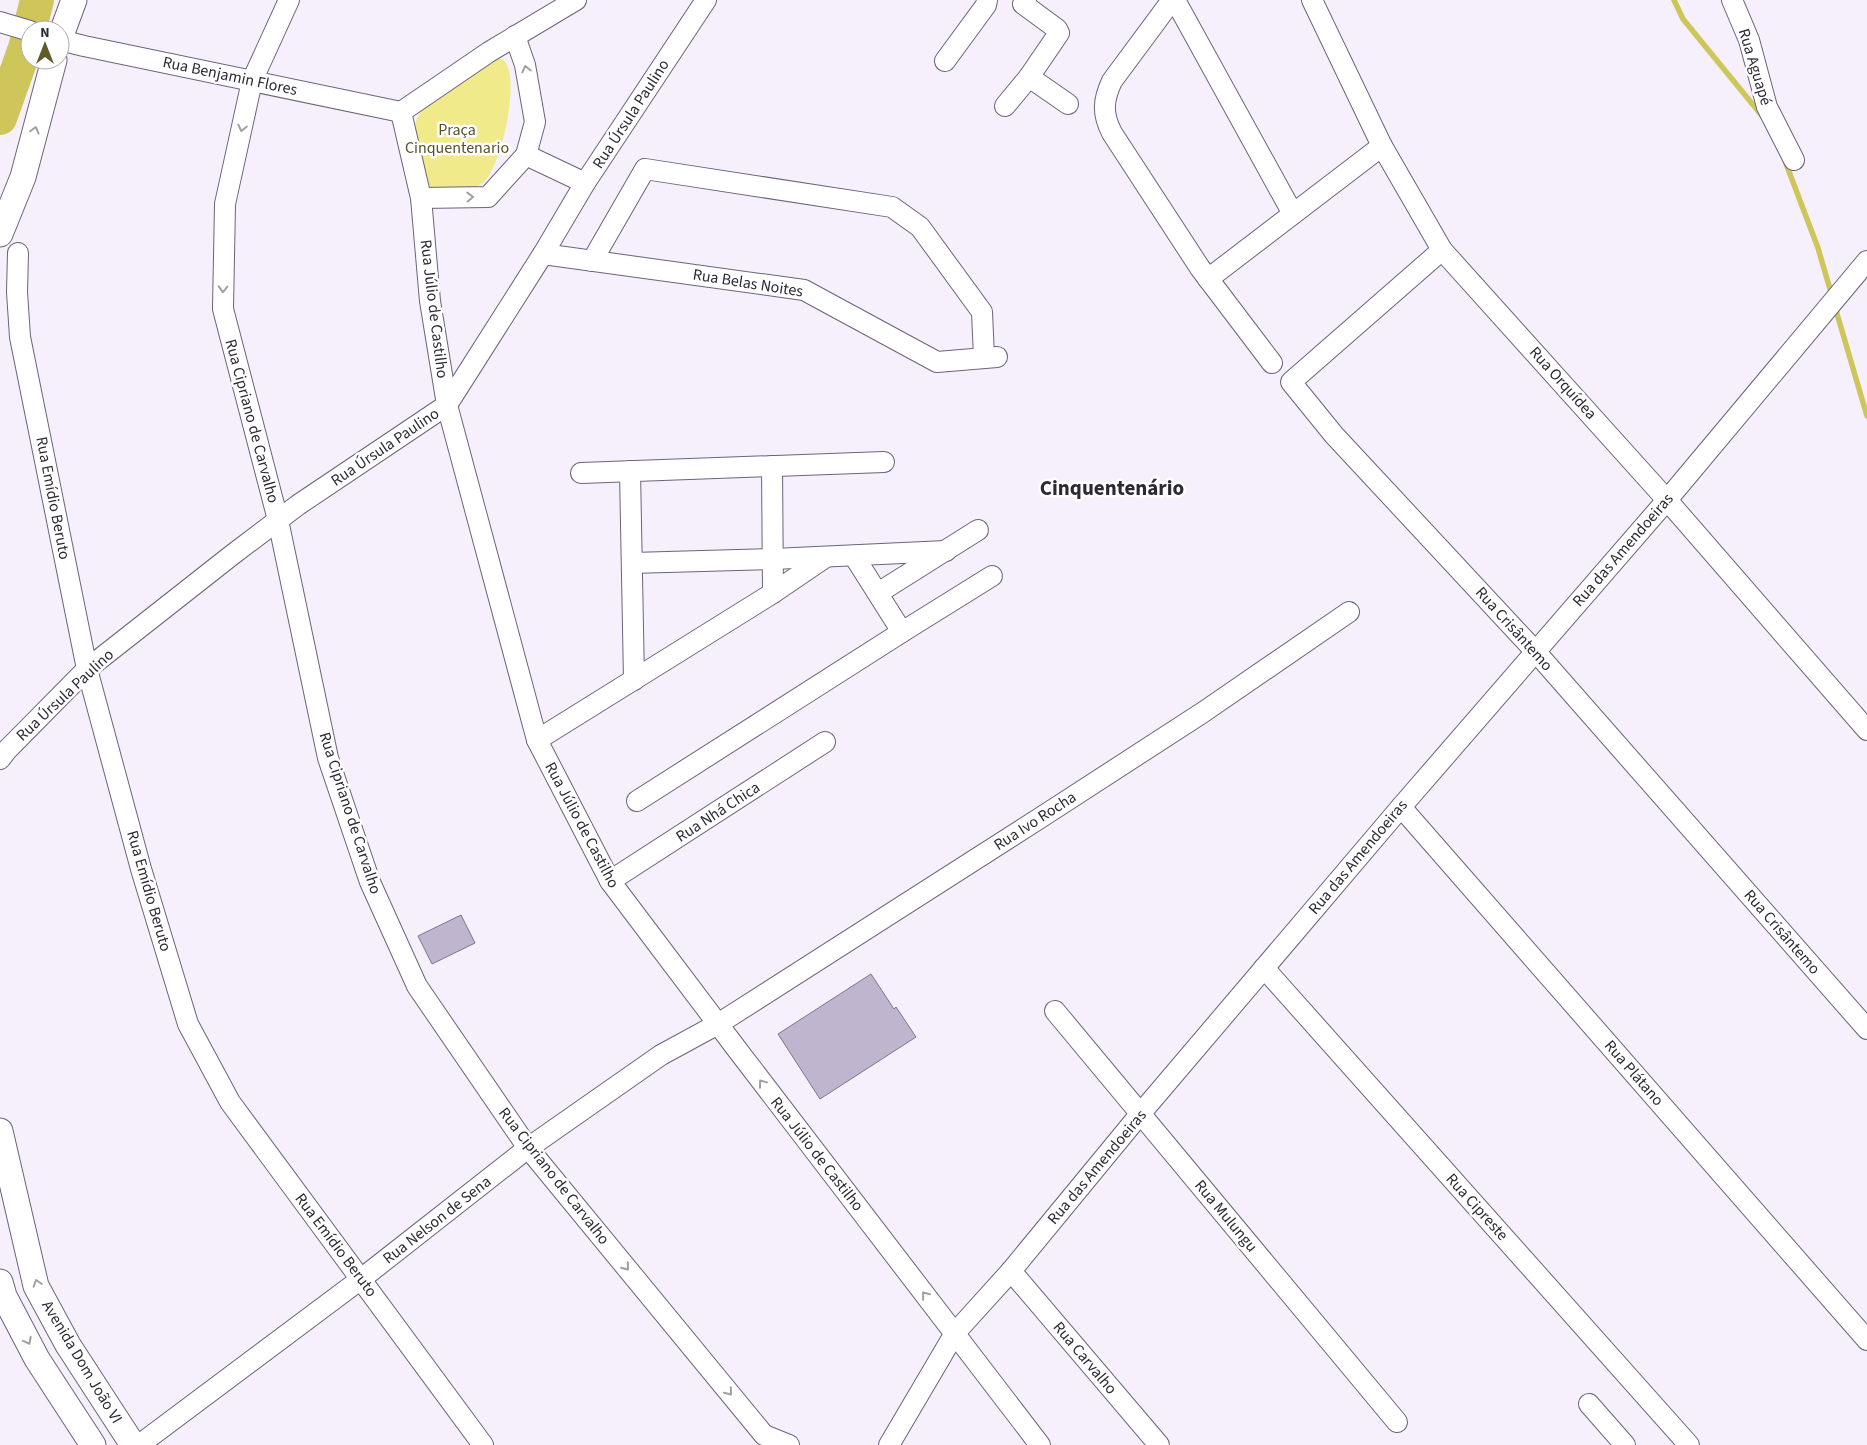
<svg xmlns="http://www.w3.org/2000/svg" width="1867" height="1445" viewBox="0 0 1867 1445" font-family="'Source Sans 3',sans-serif">
<rect width="100%" height="100%" fill="#f5f0fc"/>
<path fill="#f1ea8a" d="M495,59H502C523,72 501,169 483,183C473,191 452,193 439,192C434,191 429,188 424,186L413,133L417,118L425,104Z"/>
<g fill="none" stroke-linecap="round" stroke-linejoin="round">
<g stroke="#cec65b" stroke-width="5.5">
<path d="M1674,0L1683,19L1763,117"/>
<path d="M1785,161L1818,248L1832,296"/>
<path d="M1835,307L1867,416"/>
</g>
<path stroke="#cec65b" stroke-width="34" d="M0,118L25,48L37,0"/>
</g>
<g fill="#bfb5cf" stroke="#7e748d">
<path d="M461,915L475,943L432,964L418,936Z"/>
<path d="M871,974L894,1009L896,1007L916,1037L820,1099L778,1034Z"/>
</g>
<g fill="none" stroke-linecap="round" stroke-linejoin="round">
<defs>
<g id="minor">
<path d="M289,0L252,81L225,204L223,309L278,520L328,758L370,882L417,986L528,1148L764,1435L789,1445"/>
<path d="M1172,0L1112,81C1103,100 1102,114 1112,133L1200,268L1272,363"/>
<path d="M1175,0L1293,214L1208,279"/>
<path d="M1312,0L1382,146L1442,250L1667,500L1867,730"/>
<path d="M1732,0L1749,40L1767,107L1794,160"/>
<path d="M0,22L30,31"/>
<path d="M60,40L84,46L401,112"/>
<path d="M945,61L986,5L987,0"/>
<path d="M1029,77L1068,104"/>
<path d="M1005,106L1029,77L1059,33L1057,29L1023,4L1026,0"/>
<path d="M401,112L421,198L430,301L447,405L537,740L610,881L736,1048L1040,1445"/>
<path d="M401,112L489,52L576,0"/>
<path d="M526,155L585,183"/>
<path d="M421,198L488,197L526,155L535,122L525,65L515,36"/>
<path d="M1293,214L1382,146"/>
<path d="M1442,250L1291,382L1334,435L1535,651L1867,1029"/>
<path d="M18,253L17,292L20,337L87,669L141,869L188,1024L230,1102L483,1445"/>
<path d="M543,254L804,290L937,362L997,357"/>
<path d="M592,261L645,169L892,207L920,227L982,312L984,357"/>
<path d="M772,466L773,593"/>
<path d="M630,471L634,680"/>
<path d="M581,473L884,462"/>
<path d="M854,556L902,632L992,576"/>
<path d="M632,563L773,559L946,551"/>
<path d="M878,593L978,530"/>
<path d="M537,740L773,593L826,557"/>
<path d="M0,759L7,750L87,669L232,555L298,505L447,405L543,254L585,183L706,0"/>
<path d="M637,801L902,632"/>
<path d="M1401,807L1867,1340"/>
<path d="M610,881L825,742"/>
<path d="M1264,968L1689,1445"/>
<path d="M1055,1011L1397,1422"/>
<path d="M1011,1271L1159,1445"/>
<path d="M1589,1404L1625,1445"/>
<path d="M139,1445L361,1279L528,1148L661,1055L718,1024L1040,818L1202,713L1349,612"/>
<path d="M889,1445L955,1333L1011,1271L1141,1113L1401,807L1667,500L1867,261"/>
</g>
<g id="major">
<path d="M60,38L74,0"/>
<path d="M0,234L23,177L54,60"/>
<path d="M0,1131L36,1286L68,1345L133,1445"/>
<path d="M0,1282L4,1296L37,1359L93,1445"/>
</g>
</defs>
<use href="#minor" stroke="#6c637b" stroke-width="22"/>
<use href="#major" stroke="#6c637b" stroke-width="27"/>
<use href="#minor" stroke="#fff" stroke-width="20"/>
<use href="#major" stroke="#fff" stroke-width="25"/>
</g>
<defs><path id="oneway-chevron" d="M-2-3.5L2.5 0L-2 3.5" fill="none" stroke-width="1.6" stroke-linecap="round" stroke-linejoin="round" transform="scale(1.25)"/></defs>
<g stroke="#a09fa4">
<use href="#oneway-chevron" transform="translate(526 69) rotate(-103)"/>
<use href="#oneway-chevron" transform="translate(242 128) rotate(102)"/>
<use href="#oneway-chevron" transform="translate(35 130) rotate(-75)"/>
<use href="#oneway-chevron" transform="translate(470 197) rotate(-1)"/>
<use href="#oneway-chevron" transform="translate(223 289) rotate(91)"/>
<use href="#oneway-chevron" transform="translate(762 1083) rotate(-127)"/>
<use href="#oneway-chevron" transform="translate(626 1267) rotate(51)"/>
<use href="#oneway-chevron" transform="translate(37 1283) rotate(-108)"/>
<use href="#oneway-chevron" transform="translate(925 1295) rotate(-128)"/>
<use href="#oneway-chevron" transform="translate(28 1341) rotate(62)"/>
<use href="#oneway-chevron" transform="translate(729 1392) rotate(51)"/>
</g>
<g text-anchor="middle" dominant-baseline="central" stroke-width="5" stroke-linejoin="round" paint-order="stroke">
<g font-size="16" fill="#2d2934" stroke="#fff">
<text transform="translate(1755 67) rotate(73)">Rua Aguapé</text>
<text transform="translate(230 76) rotate(12)">Rua Benjamin Flores</text>
<text transform="translate(631 114) rotate(-57)">Rua Úrsula Paulino</text>
<text transform="translate(748 283) rotate(9)">Rua Belas Noites</text>
<text transform="translate(434 309) rotate(83)">Rua Júlio de Castilho</text>
<text transform="translate(1563 383) rotate(48)">Rua Orquídea</text>
<text transform="translate(252 421) rotate(75)">Rua Cipriano de Carvalho</text>
<text transform="translate(385 447) rotate(-34)">Rua Úrsula Paulino</text>
<text transform="translate(53 498) rotate(79)">Rua Emídio Beruto</text>
<text transform="translate(1623 550) rotate(-49)">Rua das Amendoeiras</text>
<text transform="translate(1514 629) rotate(48)">Rua Crisântemo</text>
<text transform="translate(65 695) rotate(-43)">Rua Úrsula Paulino</text>
<text transform="translate(718 812) rotate(-33)">Rua Nhá Chica</text>
<text transform="translate(350 813) rotate(72)">Rua Cipriano de Carvalho</text>
<text transform="translate(1035 821) rotate(-33)">Rua Ivo Rocha</text>
<text transform="translate(582 825) rotate(62)">Rua Júlio de Castilho</text>
<text transform="translate(1358 857) rotate(-50)">Rua das Amendoeiras</text>
<text transform="translate(149 891) rotate(74)">Rua Emídio Beruto</text>
<text transform="translate(1782 932) rotate(49)">Rua Crisântemo</text>
<text transform="translate(1634 1073) rotate(49)">Rua Plátano</text>
<text transform="translate(817 1154) rotate(52)">Rua Júlio de Castilho</text>
<text transform="translate(1097 1167) rotate(-50)">Rua das Amendoeiras</text>
<text transform="translate(554 1176) rotate(52)">Rua Cipriano de Carvalho</text>
<text transform="translate(1477 1207) rotate(48)">Rua Cipreste</text>
<text transform="translate(1226 1216) rotate(50)">Rua Mulungu</text>
<text transform="translate(437 1220) rotate(-38)">Rua Nelson de Sena</text>
<text transform="translate(336 1245) rotate(53)">Rua Emídio Beruto</text>
<text transform="translate(1085 1358) rotate(50)">Rua Carvalho</text>
<text transform="translate(82 1362) rotate(59)">Avenida Dom João VI</text>
</g>
<g font-size="16" fill="#565327" stroke="#fff">
<text x="457" y="130">Praça<tspan x="457" dy="18">Cinquentenario</tspan></text>
</g>
<g font-size="21" font-weight="bold" fill="#2d2934" stroke="#fff">
<text x="1112" y="488">Cinquentenário</text>
</g>
</g>
<g transform="translate(45 45)"><circle r="24" fill="#ffffff" stroke="#aba9ae"/>
<path d="M0-4L9 19L0 12L-9 19Z" fill="#605c29"/>
<text y="-8" font-size="14" font-weight="bold" text-anchor="middle" fill="#2d2934">N</text>
</g>
</svg>
